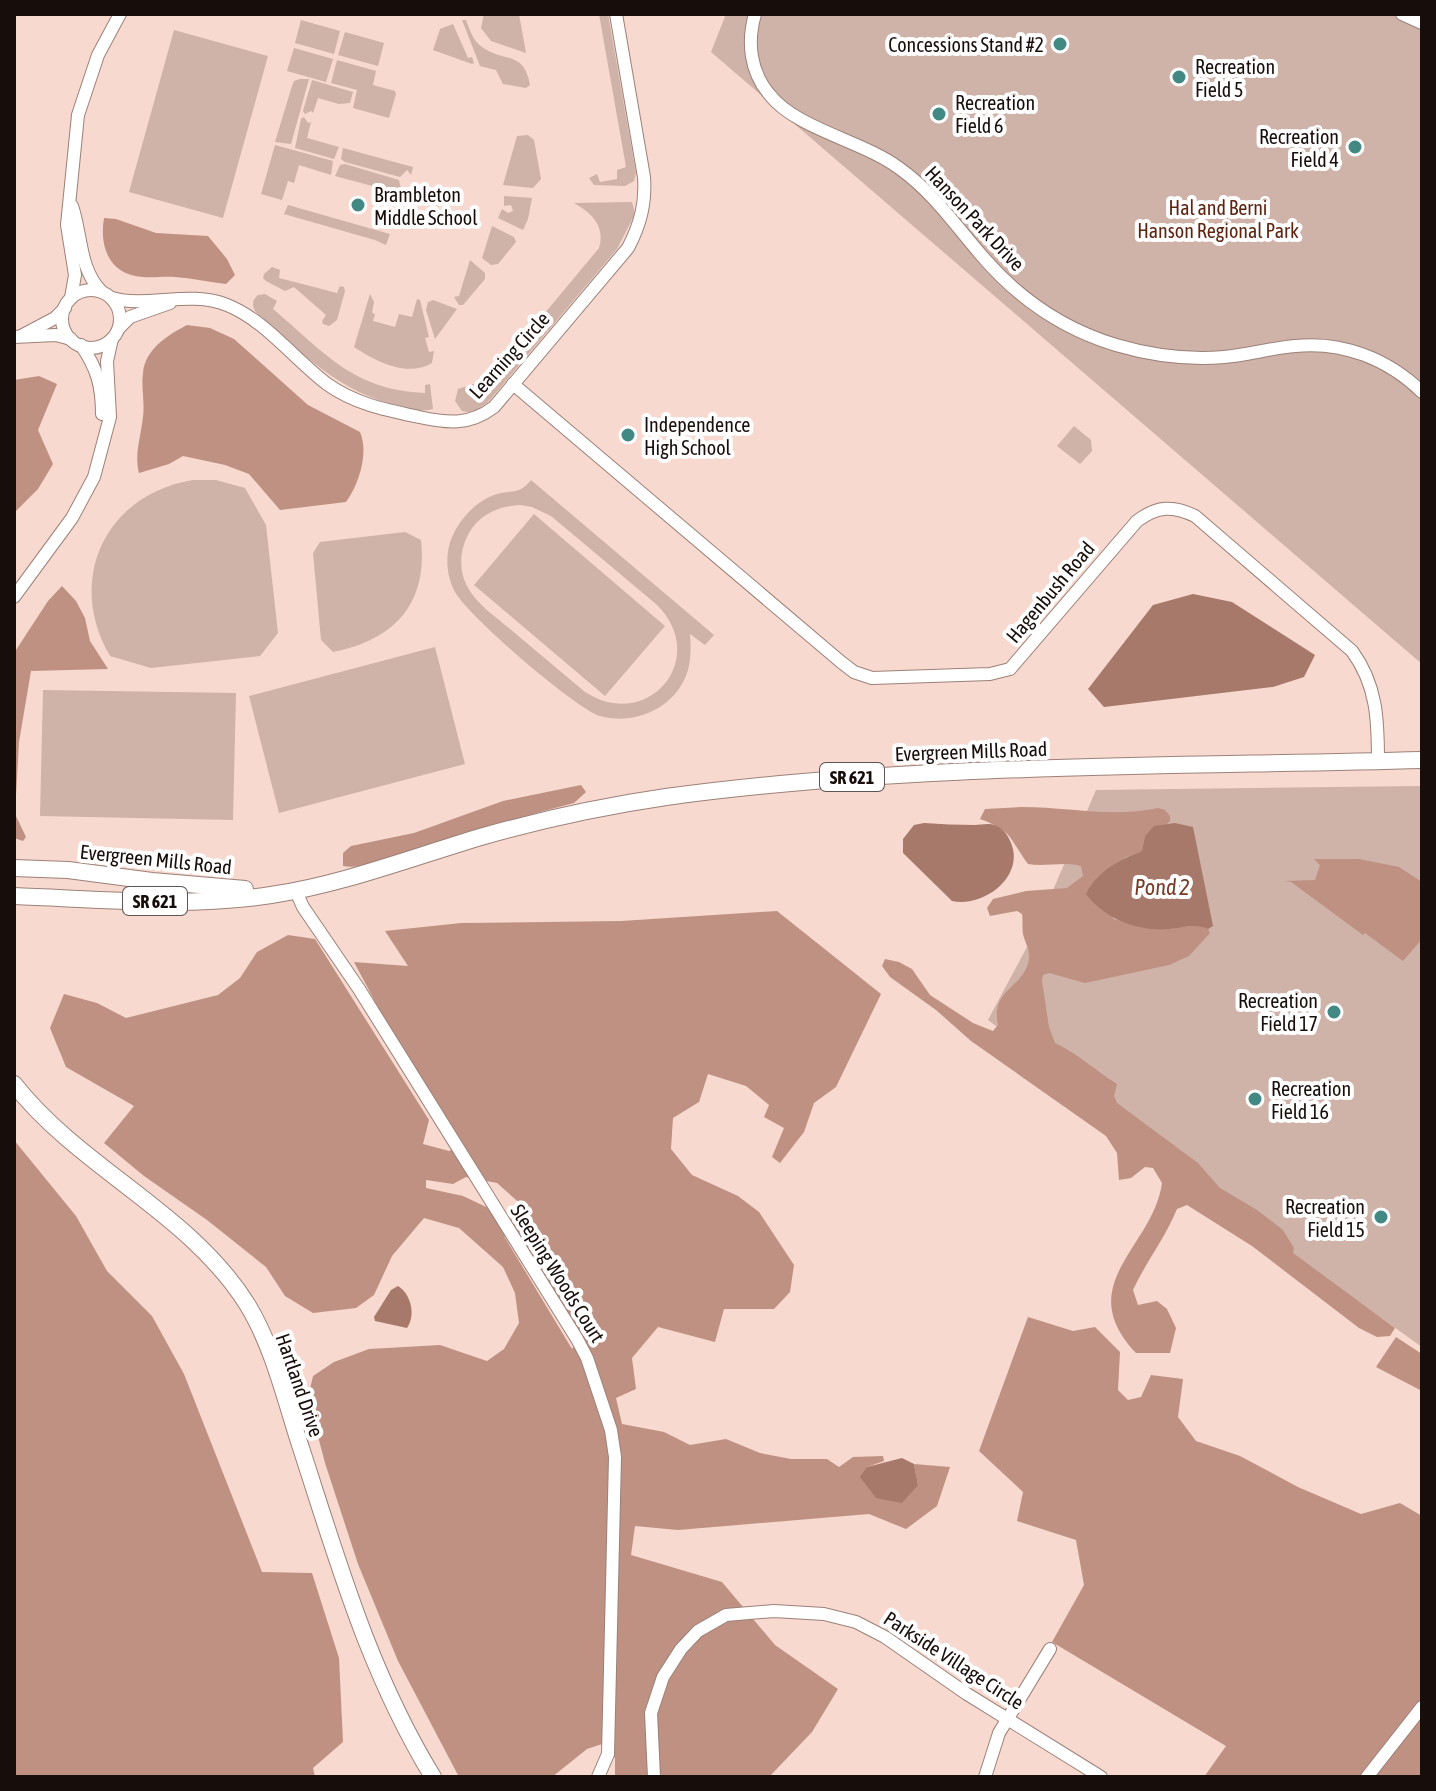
<svg xmlns="http://www.w3.org/2000/svg" width="1436" height="1791" viewBox="0 0 1436 1791" font-family="'Asap Condensed',sans-serif">
<rect width="100%" height="100%" fill="#f7d9cf"/>
<g fill="#cfb2a8" fill-rule="evenodd">
<path d="M484,14H519L526,53L491,41L481,28Z"/>
<path d="M599,14H608L636,173L634,181L625,186L594,185L589,178L597,174L600,182L617,179V170L626,167Z"/>
<path d="M726,14H1422V664L711,52Z"/>
<path d="M301,20L340,31L334,54L295,43Z"/>
<path d="M462,20H466C470,30 473,41 482,47C504,63 524,50 530,85L526,88L503,84L496,70L480,66Z"/>
<path d="M453,24L468,58L472,57L474,63L472,64L433,50L440,29Z"/>
<path d="M174,30L268,56L223,218L129,192Z"/>
<path d="M345,32L384,43L378,66L338,55Z"/>
<path d="M294,48L333,59L326,82L287,71Z"/>
<path d="M337,60L376,71L373,85L395,91L396,94L389,118L353,108L357,90L331,83Z"/>
<path d="M300,79H309L291,144L275,142L292,86L294,81Z"/>
<path d="M312,80L353,92L350,103L339,104L318,98L313,113L311,111L305,114L303,111Z"/>
<path d="M304,117L308,123L311,122L307,138L339,147L334,159L295,148L301,119Z"/>
<path d="M528,135L534,140L541,179L533,188L503,185L517,136Z"/>
<path d="M275,145L333,161L331,175L299,165L294,183L288,181L282,200L261,194Z"/>
<path d="M343,148L413,167L411,175L407,170L400,177L345,162L341,159Z"/>
<path d="M345,164L399,180L401,189L408,187L406,195L335,176L340,165Z"/>
<path d="M504,196L532,198L528,219L523,230L498,218L502,209L508,213L513,211L511,205L504,206Z"/>
<path d="M632,202L635,214L617,249L488,402L472,413L462,411L455,401L458,389L483,381L494,374L599,248C606,225 590,212 574,203Z"/>
<path d="M288,205L390,234L386,245L375,240L284,214Z"/>
<path d="M492,226L514,237L516,242L498,264L491,265L482,258Z"/>
<path d="M470,260L485,273V279L463,305H459L454,297L459,296Z"/>
<path d="M272,267L280,270L279,278L337,293L340,286L344,287L345,291L337,320L329,326L323,324L322,321L326,315L294,287L285,291L266,281L263,278L264,274Z"/>
<path d="M265,294L277,301L273,309C325,353 353,390 425,393V385L430,384L433,409C422,412 413,409 402,407C338,392 305,355 257,314C252,307 251,301 258,295Z"/>
<path d="M370,294L374,302L372,313L375,314L373,321L395,327L399,314L412,317L417,299L420,300L429,337L425,338L429,352L434,351L432,363C407,378 375,361 354,347Z"/>
<path d="M433,300L457,309L435,339L426,310L428,302Z"/>
<path d="M1074,426L1091,440L1092,451L1080,464L1057,446Z"/>
<path d="M193,480H216L245,488L266,525L278,633L260,656L151,668L110,656C65,579 106,494 193,480Z"/>
<path d="M531,480L714,635L705,645L690,634C691,646 691,658 688,670C677,707 636,726 600,716C576,709 464,613 454,590C446,574 445,553 452,537C460,519 475,502 494,495C512,489 518,496 531,480ZM520,505L532,507L551,516L656,604C711,657 649,733 585,692C560,671 535,650 510,629C495,616 476,604 467,586C458,569 460,549 469,533C480,514 499,506 520,505Z"/>
<path d="M534,514L665,626L605,696L474,585Z"/>
<path d="M405,532L421,540C428,605 393,640 333,652L321,640L313,553L320,542Z"/>
<path d="M435,647L465,764L279,813L249,696Z"/>
<path d="M43,690L236,693L233,820L40,816Z"/>
<path d="M1422,786V1347L1310,1267L988,1020L1035,932L1096,790Z"/>
</g>
<g fill="#bf9182" fill-rule="evenodd">
<path d="M104,218L116,219L156,233L208,236L227,259L235,275L226,284C209,282 192,278 175,277C165,276 154,278 143,277C110,275 99,248 104,218Z"/>
<path d="M187,325L210,328L234,339L308,405L360,432C369,453 359,484 346,502L280,510L249,474L225,465L183,456L169,464L139,473C134,455 141,436 143,417C145,403 141,388 143,373C145,349 168,335 187,325Z"/>
<path d="M39,376L57,384L38,430L53,464L38,489L14,513V380Z"/>
<path d="M62,586L76,601L85,618L90,641L108,669L31,671L19,742L15,814L26,837L23,841L14,838V653L48,601Z"/>
<path d="M581,785L586,792L574,803C532,814 491,825 450,838C421,846 373,871 343,866V853L351,846L414,833L503,801Z"/>
<path d="M1022,807C1069,807 1112,818 1158,808L1165,810L1170,816V821L1166,825L1154,827L1145,836L1142,851L1124,858L1113,919L1150,928L1171,929L1198,925L1208,929L1210,933L1189,956L1169,965L1085,983L1049,973L1043,975L1042,981L1049,1027L1055,1043C1078,1054 1095,1070 1117,1084L1114,1096L1117,1103L1198,1163L1220,1188L1257,1210L1283,1230L1294,1248L1293,1253L1395,1328L1390,1336L1377,1337L1359,1328L1252,1246L1187,1205L1177,1209C1165,1238 1146,1262 1133,1290L1138,1305L1157,1301L1167,1309L1176,1328L1170,1353H1136C1071,1284 1153,1248 1162,1183L1153,1168L1145,1167L1131,1178L1119,1180L1117,1153L1106,1136L971,1041L936,1010L890,977L882,966L885,959L899,962L912,969L930,995L973,1023L993,1031L998,1025C990,988 1025,988 1029,959C1030,949 1025,943 1023,934C1022,928 1023,920 1022,914L1017,911L990,916L987,908L993,899L1026,891L1067,888L1083,876L1081,866C1064,861 1046,867 1028,864C1008,837 1014,832 980,819L985,809Z"/>
<path d="M1314,859H1359L1399,867L1422,882V939L1403,961L1365,933L1363,935L1291,882L1284,881L1315,880L1320,865Z"/>
<path d="M777,911L881,994L836,1087L814,1103L804,1132L780,1163L772,1157L784,1128L764,1117L769,1105L746,1086L708,1074L699,1102L673,1118L671,1149L692,1175L738,1196L759,1212L794,1265L790,1292L774,1309H724L715,1342L658,1327L632,1358L636,1389L616,1398L622,1424L664,1432L690,1445L726,1439L760,1453L791,1459H827L839,1467L853,1457L883,1456L884,1461L867,1467L918,1485L914,1464L950,1467L937,1506L906,1529L869,1514L678,1530L635,1526L631,1555L722,1582L775,1645L838,1689L812,1732L769,1777H615V1758L602,1744L587,1749L552,1777H459L398,1661L358,1564L325,1463L308,1398L313,1376L334,1362L369,1349L440,1345L487,1361L504,1349L519,1323L515,1293L503,1267L459,1228L424,1218L392,1256L374,1295L356,1308L313,1313L285,1296L266,1267L207,1220L144,1176L104,1143L134,1106L66,1067L50,1028L64,994L97,1003L126,1018L218,995L240,978L257,952L288,935L315,939L429,1120L423,1144L449,1151L461,1146L388,1026L354,962L408,966L385,931L461,923L621,921ZM466,1177L497,1183L525,1208L524,1225L463,1196L426,1188V1180L453,1184ZM504,1236L525,1244L581,1334L572,1349Z"/>
<path d="M14,1140L76,1216L107,1271L152,1316L184,1374L262,1572L312,1573L339,1658L343,1742L313,1768L315,1777H14Z"/>
<path d="M1028,1317L1073,1331L1095,1327L1120,1352L1118,1390L1128,1400L1141,1397L1151,1375L1183,1379L1178,1417L1196,1441L1240,1456L1298,1487L1361,1514L1400,1503L1422,1516V1777H1204L1226,1746L1052,1642L1084,1585L1076,1540L1017,1521L1023,1492L979,1451Z"/>
<path d="M1396,1337L1422,1354V1391L1376,1367Z"/>
</g>
<g fill="#a6796b">
<path d="M1193,594L1232,602L1315,655L1304,677L1273,687L1104,707L1088,689L1153,605Z"/>
<path d="M924,823C941,824 958,825 975,825C980,825 989,823 994,825C1002,827 1008,835 1011,843C1025,876 984,908 952,901L903,853V839L914,825Z"/>
<path d="M1175,823L1193,827L1213,926L1208,929C1193,923 1185,928 1170,929C1138,932 1105,919 1086,894C1097,871 1120,860 1142,851L1145,836L1154,826Z"/>
<path d="M398,1286C411,1294 416,1315 407,1328L375,1321L374,1317L391,1290Z"/>
<path d="M902,1458L914,1464L918,1485L902,1503L876,1498L860,1477L867,1467Z"/>
</g>
<g fill="none" stroke-linecap="round" stroke-linejoin="round">
<defs>
<g id="minor">
<path d="M755,14C747,42 750,71 769,94C796,129 861,140 899,168C933,192 955,225 982,256C1018,298 1063,329 1116,345C1150,355 1188,360 1224,357C1248,355 1271,348 1295,346C1343,341 1388,359 1422,392"/>
<path d="M1402,14L1422,23"/>
<path d="M72,206C82,235 79,270 102,292"/>
<circle cx="91" cy="319" r="29"/>
<path d="M71,298L75,275L67,225L78,115L98,55L120,14"/>
<path d="M112,298C147,308 190,290 227,305C265,320 294,359 327,384C355,404 386,410 419,417C447,423 469,426 494,407L628,248C640,225 646,204 644,177L616,14"/>
<path d="M119,328L130,317L170,303"/>
<path d="M21,336L55,318L65,308"/>
<path d="M14,337L56,335L71,339"/>
<path d="M81,345C97,368 102,386 102,414"/>
<path d="M513,384L841,662L854,672L872,678L990,674L1010,669L1137,521C1157,506 1173,505 1195,516L1352,651C1377,685 1378,720 1378,761"/>
<path d="M14,597L72,518L94,477L110,417L107,361L112,339"/>
<path d="M295,889L303,907L359,989L577,1339L587,1358L611,1430L615,1457L608,1754L598,1777"/>
<path d="M654,1777L651,1713L663,1677L681,1649L698,1631L726,1615L774,1611L824,1614L856,1622L885,1637L967,1694L1101,1777"/>
<path d="M985,1777L999,1733L1050,1649"/>
<path d="M1367,1777L1422,1707"/>
</g>
<g id="major">
<path d="M14,868L68,870L152,881L245,889"/>
<path d="M14,896C98,899 187,908 271,895C344,884 413,857 484,836C544,819 604,806 666,797C916,763 1170,767 1422,760"/>
<path d="M14,1084C81,1169 189,1212 247,1304C274,1348 286,1403 302,1451C339,1565 370,1674 433,1777"/>
</g>
</defs>
<use href="#minor" stroke="#9c8178" stroke-width="14"/>
<use href="#major" stroke="#9c8178" stroke-width="18"/>
<use href="#minor" stroke="#fff" stroke-width="12"/>
<use href="#major" stroke="#fff" stroke-width="16"/>
</g>
<g fill="#428984" stroke="#fff" stroke-width="3">
<circle cx="1060" cy="44" r="8"/>
<circle cx="1179" cy="77" r="8"/>
<circle cx="939" cy="114" r="8"/>
<circle cx="1355" cy="147" r="8"/>
<circle cx="358" cy="205" r="8"/>
<circle cx="628" cy="435" r="8"/>
<circle cx="1334" cy="1012" r="8"/>
<circle cx="1255" cy="1099" r="8"/>
<circle cx="1381" cy="1217" r="8"/>
</g>
<g text-anchor="middle" dominant-baseline="central" stroke-width="8" stroke-linejoin="round" paint-order="stroke">
<g fill="#fff" stroke="#5d5654" stroke-width="2">
<rect x="820" y="763" width="64" height="28" rx="6"/>
<rect x="123" y="887" width="64" height="28" rx="6"/>
</g>
<g font-size="18" font-weight="bold" fill="#170d0a">
<text x="852" y="777">SR 621</text>
<text x="155" y="901">SR 621</text>
</g>
<g font-size="20" fill="#170d0a" stroke="#fff" text-anchor="start">
<text x="1044" y="44" text-anchor="end">Concessions Stand #2</text>
<text x="1195" y="66">Recreation<tspan x="1195" dy="23">Field 5</tspan></text>
<text x="955" y="102">Recreation<tspan x="955" dy="23">Field 6</tspan></text>
<text x="1339" y="136" text-anchor="end">Recreation<tspan x="1339" dy="23">Field 4</tspan></text>
<text x="374" y="194">Brambleton<tspan x="374" dy="23">Middle School</tspan></text>
<text x="644" y="424">Independence<tspan x="644" dy="23">High School</tspan></text>
<text x="1318" y="1000" text-anchor="end">Recreation<tspan x="1318" dy="23">Field 17</tspan></text>
<text x="1271" y="1088">Recreation<tspan x="1271" dy="23">Field 16</tspan></text>
<text x="1365" y="1206" text-anchor="end">Recreation<tspan x="1365" dy="23">Field 15</tspan></text>
</g>
<g font-size="20" fill="#5e2410" stroke="#fff">
<text x="1218" y="207">Hal and Berni<tspan x="1218" dy="23">Hanson Regional Park</tspan></text>
</g>
<g font-size="20" fill="#170d0a" stroke="#fff">
<text transform="translate(975 218) rotate(47)">Hanson Park Drive</text>
<text transform="translate(509 355) rotate(-48)">Learning Circle</text>
<text transform="translate(1050 592) rotate(-50)">Hagenbush Road</text>
<text transform="translate(971 751) rotate(-2)">Evergreen Mills Road</text>
<text transform="translate(156 859) rotate(6)">Evergreen Mills Road</text>
<text transform="translate(558 1273) rotate(58)">Sleeping Woods Court</text>
<text transform="translate(300 1385) rotate(71)">Hartland Drive</text>
<text transform="translate(954 1660) rotate(33)">Parkside Village Circle</text>
</g>
<g font-size="22" font-style="italic" fill="#773b27" stroke="#fff">
<text x="1162" y="887">Pond 2</text>
</g>
</g>
<rect width="1436" height="1791" fill="none" stroke="#170d0a" stroke-width="32"/>
</svg>
